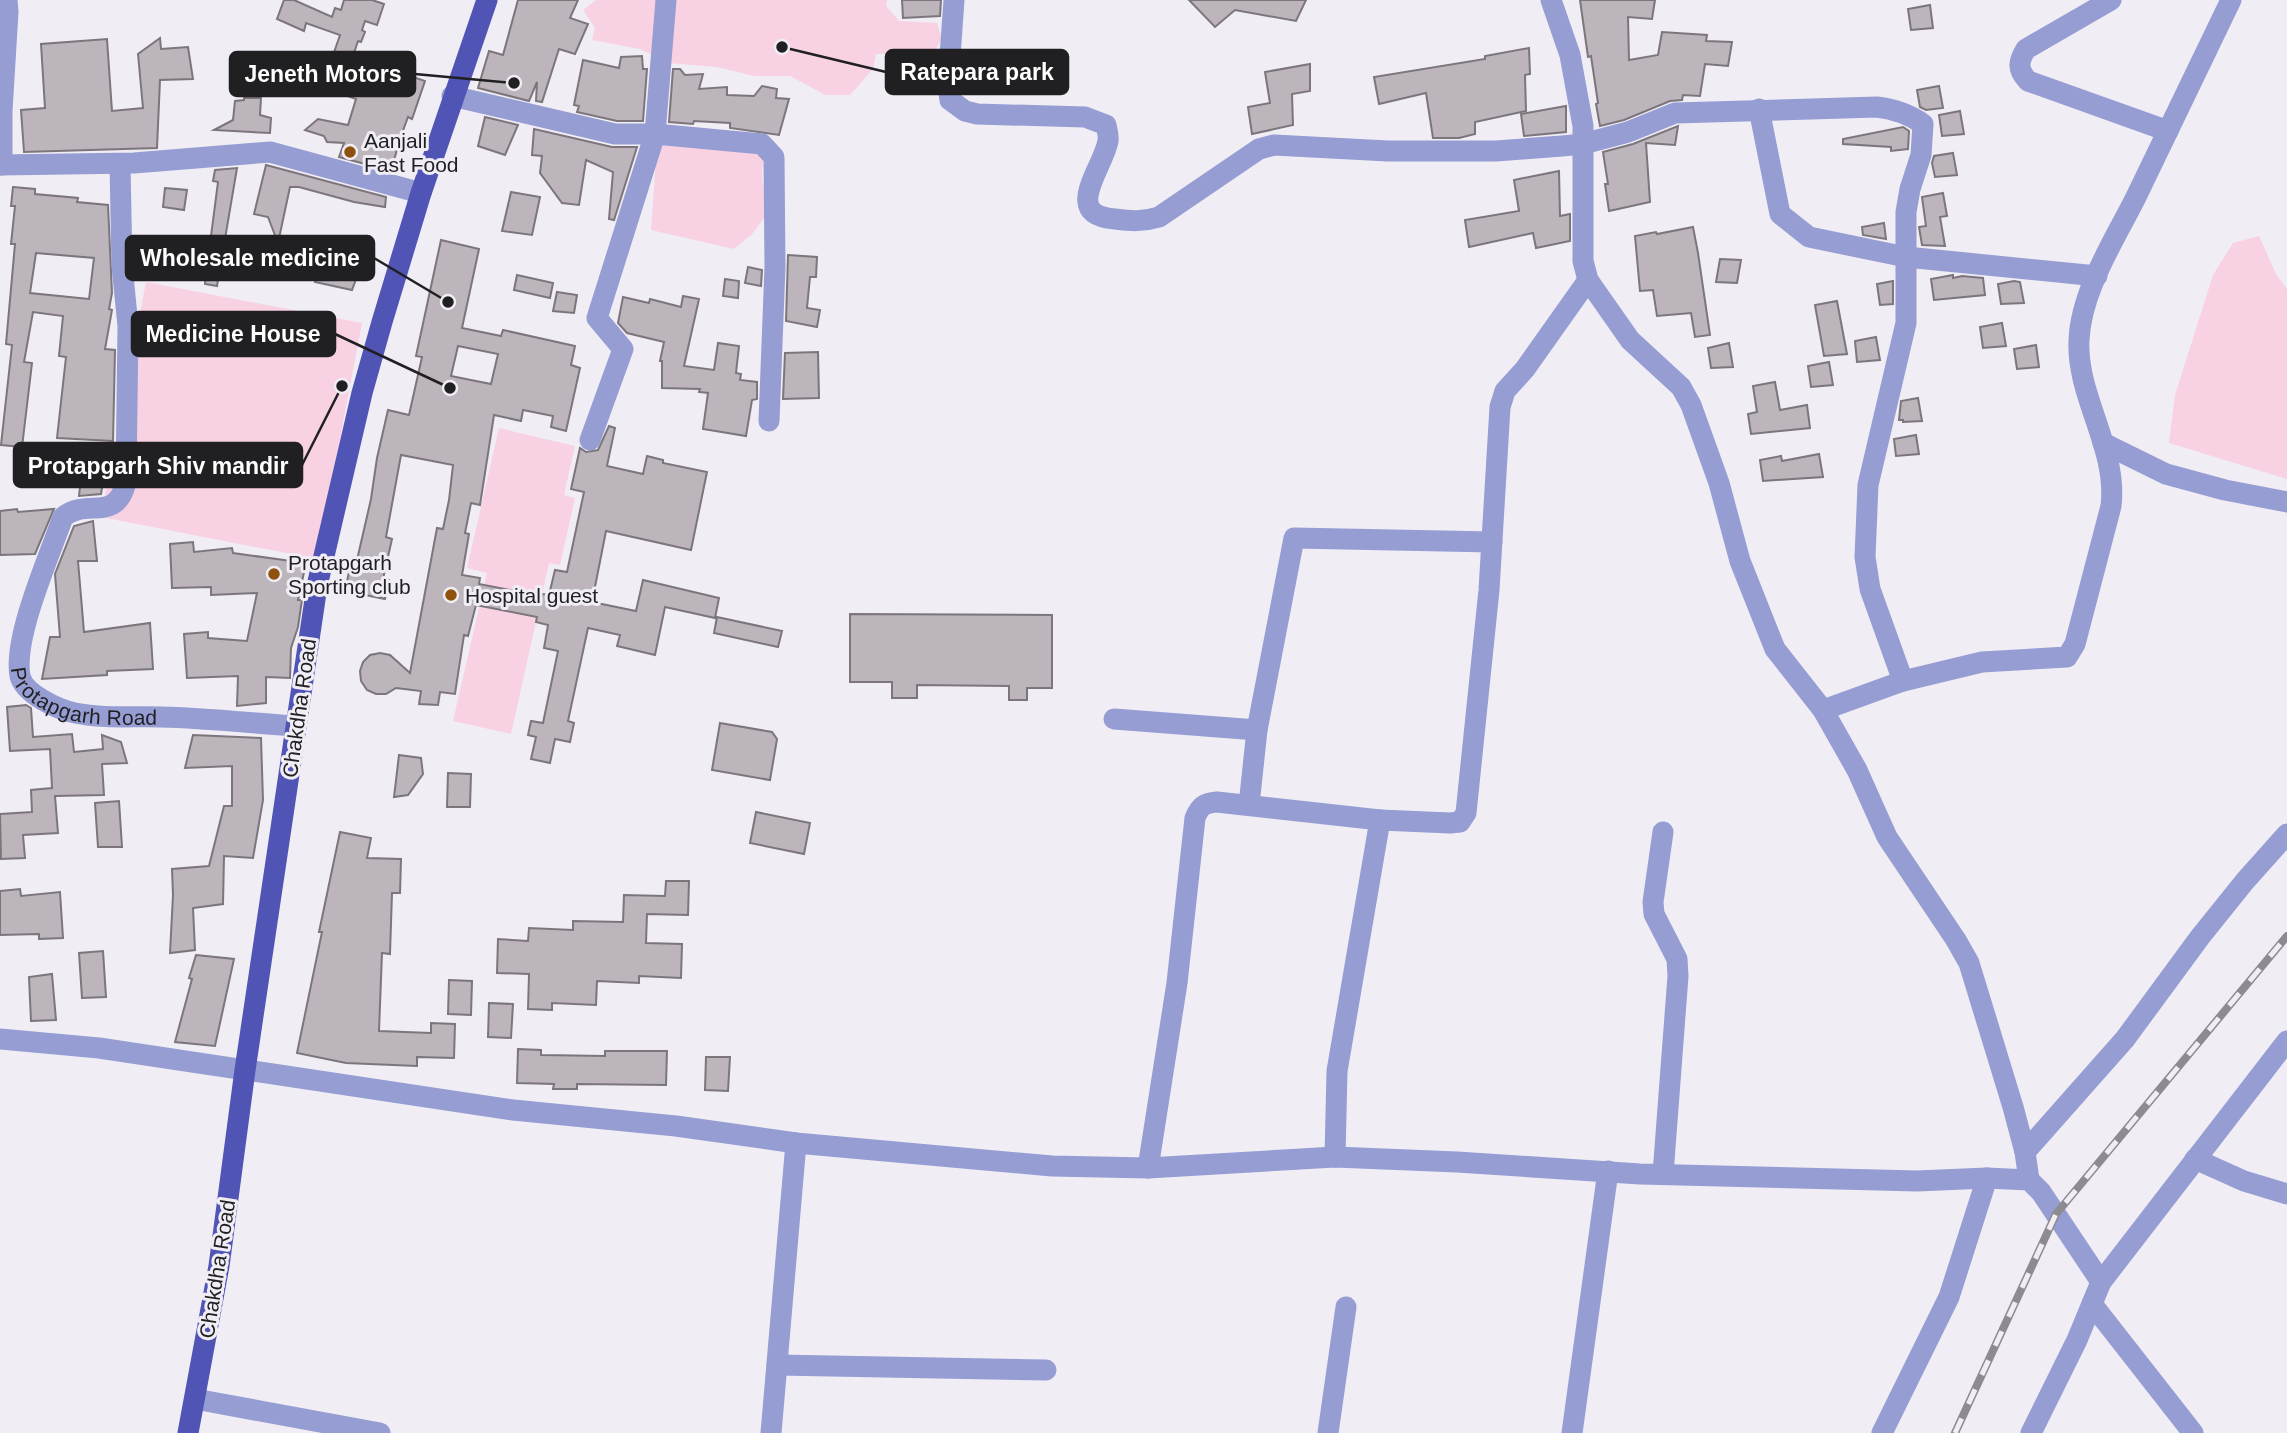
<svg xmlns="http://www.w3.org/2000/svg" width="2287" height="1433" viewBox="0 0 2287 1433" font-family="Helvetica,sans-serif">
<rect width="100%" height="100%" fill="#f0edf5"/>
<g fill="#f8d2e3">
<path d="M596,0H887L886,6L899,21L937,23L942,39L932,54H876L873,69L850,95H825L790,76H754L717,67L668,63L640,49L592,40L595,28L583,10Z"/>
<path d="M665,134L764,145L762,177L767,214L752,234L734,249L651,230L657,146Z"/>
<path d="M2259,236L2276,274L2287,289V479L2169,443L2175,395L2213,275L2233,243Z"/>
<path d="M146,282L362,323L317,559L101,517Z"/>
<path d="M499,428L575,446L564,495L575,498L560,565L549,563L511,734L453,721L487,573L467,568Z"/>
</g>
<g fill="#bcb5bc" stroke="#7c767c" stroke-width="2" fill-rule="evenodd">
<path d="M284,0H294L332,17L335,8L341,10L344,0H372L384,4L377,25L365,21L362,30L365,32L361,42L358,41L353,56L425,81L412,119L408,117L400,139L391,171L339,157L344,143L327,142L324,136L305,130L318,119L348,125L356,99L322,87L340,35L306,23L304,31L277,19Z"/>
<path d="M518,0H578L570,18L588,24L575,54L559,49L542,102L536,101L537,82L529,101L478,88L489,51L503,55Z"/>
<path d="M902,0H941L940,16L903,18Z"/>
<path d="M1189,0H1306L1296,21L1235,10L1215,27Z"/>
<path d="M1580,0H1655L1652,19L1628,17L1629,60L1658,55L1662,32L1707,35L1706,41L1732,42L1728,66L1705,64L1700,96L1683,95L1682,100L1670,101L1624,120L1600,126L1596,104L1598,103L1591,56L1588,57Z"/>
<path d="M1930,5L1933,28L1911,30L1908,9Z"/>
<path d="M160,38L161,49L188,47L193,79L160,80L157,148L24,152L21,110L45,108L41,44L107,39L112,111L143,108L138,54Z"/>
<path d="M1529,48L1530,74L1525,75L1526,111L1475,122V134L1459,138H1433L1426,93L1379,104L1374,77L1485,59V56Z"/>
<path d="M642,56L643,69H647L643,121H617L577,112L579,106L574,105L583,60L619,68L621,57Z"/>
<path d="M1310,64V91L1292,94L1293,125L1252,134L1248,107L1270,103L1265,72Z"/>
<path d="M673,69H680L685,75L703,74L699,89L727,87V95L754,96L762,86L777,89L776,98L789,99L779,135L730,128V123L694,121L693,124L669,122Z"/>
<path d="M1939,86L1943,108L1926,110L1920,107L1917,90Z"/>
<path d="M244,98H261L260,115L271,118L270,133L214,130L233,120L235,101L244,100Z"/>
<path d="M1566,106V132L1524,136L1521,114Z"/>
<path d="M1960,111L1964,134L1942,136L1939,115Z"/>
<path d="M485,117L518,125L505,155L478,146Z"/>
<path d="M1678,126L1675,145L1646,143L1650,202L1609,211L1605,184H1608L1603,152L1633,144Z"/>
<path d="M1903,127L1909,131L1908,149L1891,151V147L1843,144V139Z"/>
<path d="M534,129L612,147H637L614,220L609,219L613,172L586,160L579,205L562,203L540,173L542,156L532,155Z"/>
<path d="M1953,153L1957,175L1935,177L1932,163L1934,156Z"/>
<path d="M266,165L386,197L385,207L354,202L299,187H290L278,243L268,217L254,214Z"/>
<path d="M237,168L217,286L205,284L207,263L184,261L183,265L162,263L164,244L195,247V243L210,244L218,182L213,181L215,170Z"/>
<path d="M1559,171L1560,216L1570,214V241L1536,248L1533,233L1469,247L1465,220L1519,211L1514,180Z"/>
<path d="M13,187L35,189V194L78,198L77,202L108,205L112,293L109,309L112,310L105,349L115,350L113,441L57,438L66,357L59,356L63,316L33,312L24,362L32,363L22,447L1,445L12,345L6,344L15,244H11L15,206H11ZM36,253L94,258L89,299L30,293Z"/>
<path d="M165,188L187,190L184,210L163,207Z"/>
<path d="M511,192L540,197L532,235L502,231Z"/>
<path d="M1943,193L1947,216L1940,217L1945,246L1922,245L1919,227L1926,226L1922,197Z"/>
<path d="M1884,223L1886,239L1863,235L1862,227Z"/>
<path d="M1693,227L1698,253L1710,335L1695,337L1691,313L1657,316L1653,290L1640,291L1635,236L1656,232L1657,234Z"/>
<path d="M326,237L362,243L365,255L352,290L315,282Z"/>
<path d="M441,240L479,249L462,328L501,336L503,330L575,346L571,365L580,368L566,431L551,427L553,416L523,410L521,421L494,415L480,505L471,503L465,533L469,534L462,575L480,578L479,584L542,596V594L549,595L555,570L567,572L584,492L571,489L580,448L586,452L598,450L609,426L615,428L607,466L643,474L647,456L663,460V463L707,472L691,550L606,531L592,602L636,611L643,580L719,598L715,618L665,607L655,655L617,646L620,635L588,628L568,721L574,723L570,742L555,739L550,763L531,759L536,737L528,735L531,721L543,723L558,651L544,648L548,625L536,622L537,617L476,605L468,636L464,635L455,694L440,692L438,705L419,704L421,691L396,688L386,694H376L367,690L361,681L360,671L363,662L370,655L380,653L390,655L410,673L437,528L443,529L449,500L453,465L401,455L386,537L392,539L383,579L389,580L385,599L345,591L349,572L354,573L371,499L377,458L388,410L409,415L422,357L416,356ZM458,346L498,354L491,384L451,376Z"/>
<path d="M788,255L817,257L816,277H810L807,308L820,310L817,327L786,321Z"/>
<path d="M1720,259L1741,260L1737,283L1716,282Z"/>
<path d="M748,267L762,270L761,286L745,283Z"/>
<path d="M517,275L553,283L550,298L514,290Z"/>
<path d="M1953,275V278L1962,276L1983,278L1985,295L1934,300L1931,279Z"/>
<path d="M725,279L739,281L738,298L723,296Z"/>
<path d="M1893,281V304L1880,305L1877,284Z"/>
<path d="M2014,281L2020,282L2024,303L2001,304L1998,284Z"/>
<path d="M557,292L577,295L574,313L553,311Z"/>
<path d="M683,296L699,299L684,366L714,370L718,343L739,346L736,373L741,374L740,380L757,382V399L752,400L746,436L703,429L708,393L699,392L700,389L662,388V361H660L664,342L627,333L618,323L623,297L649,303L650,299L681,307Z"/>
<path d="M1837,301L1847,354L1824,356L1815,305Z"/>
<path d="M2002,323L2006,346L1983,348L1980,327Z"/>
<path d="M1876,337L1880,360L1857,362L1855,341Z"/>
<path d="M1729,343L1733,367L1711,368L1708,348Z"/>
<path d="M2036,345L2039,367L2017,369L2014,349Z"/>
<path d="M818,352L819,398L783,399L785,353Z"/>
<path d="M1829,362L1833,385L1811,387L1808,366Z"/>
<path d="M1775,382L1780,410L1807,405L1810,428L1751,434L1748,414L1757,412L1753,386Z"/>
<path d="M1918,398L1922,421L1903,422V420H1899L1901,401Z"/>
<path d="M1916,435L1919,454L1896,456L1894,439Z"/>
<path d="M1819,454L1823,477L1763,481L1760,460L1781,456L1782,461Z"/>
<path d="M82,469H89L90,474L104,476L101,494L79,496Z"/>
<path d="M17,509L18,512L54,509L35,554L0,555V511Z"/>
<path d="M93,521L97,561H78L84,632L150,623L153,669L107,671V675L42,679L50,637H60L55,574L74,526Z"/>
<path d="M193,542L194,552L232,548L233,553L306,563L298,600H302L298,627L291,648L290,678L266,677V703L237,706L238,676L187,678L184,634L208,632V638L247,641L257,593L211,595V587L172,588L170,544Z"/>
<path d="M850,614L1052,615V688H1027V700H1009V686L917,685V698H892V682H850Z"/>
<path d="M717,617L782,631L778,647L714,633Z"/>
<path d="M26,705L31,708L33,737L72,734L74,752L103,749L102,735L121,742L127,763L102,764L104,795L55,796L58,833L23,835L25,858L1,859L0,814L32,812L31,790L52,788L50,749L10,751L7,707Z"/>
<path d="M720,723L772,732L777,739L770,780L712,770Z"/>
<path d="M193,735L261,738L263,800L253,858L224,856L223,904L193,908L195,950L170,953L173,895L172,869L209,866L224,806H232V766L185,768Z"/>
<path d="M399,755L421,758L423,774L408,795L394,797Z"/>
<path d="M448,773L471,774L470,807H447Z"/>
<path d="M119,801L122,847H98L95,803Z"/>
<path d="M756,812L810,823L804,854L750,843Z"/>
<path d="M340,832L371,838L367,858L401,859L400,893H392L390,954L382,953L379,1031L431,1033V1023L455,1024L454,1058L417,1057V1066L393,1065L346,1063L297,1053L322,932H319Z"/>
<path d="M666,881H689L688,915L647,914L646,943L682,944L681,978L639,976V983L597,981L596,1005L552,1003V1010L528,1009L529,974L497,973L498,939L528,941L529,928L573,930V921L623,922L624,895L665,896Z"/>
<path d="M20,889L21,896L60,892L63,938L39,939V934L0,935V891Z"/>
<path d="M103,951L106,997L82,998L79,953Z"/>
<path d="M196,955L234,959L215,1046L175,1042L192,979L189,978Z"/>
<path d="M52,974L56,1020L31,1021L29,977Z"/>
<path d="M449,980L472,981L471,1015L448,1014Z"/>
<path d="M489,1003L513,1004L511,1038L488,1037Z"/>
<path d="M518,1049L541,1050V1055L605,1056V1051H667L666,1085L577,1084V1089H553L554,1084L517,1083Z"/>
<path d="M706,1057H730L728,1091L705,1090Z"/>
</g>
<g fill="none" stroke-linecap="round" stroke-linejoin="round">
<g stroke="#959dd3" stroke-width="21">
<path d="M954,0L948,85L950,100L965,111L977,114L1085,117L1106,125C1107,130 1109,136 1108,141C1103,169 1061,215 1115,219C1131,221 1143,222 1159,217L1259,149L1274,145L1388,151H1496L1562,146L1583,144L1628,132L1675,113L1877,107C1894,109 1909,114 1923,124L1921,155L1910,189L1906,212V323L1868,485L1865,557L1870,589L1903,681"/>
<path d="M1551,0L1570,55L1583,126V261L1588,280L1630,340L1681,387L1691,405L1719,483L1740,561L1775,649L1823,710L1857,770L1887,837L1956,940L1969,963L2013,1107L2025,1152L2029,1180"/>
<path d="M2111,0L2026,49C2018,62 2017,69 2028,81L2168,131"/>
<path d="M452,96L615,134H655L762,144L774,157L775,267L769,421"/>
<path d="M1759,109L1780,214L1809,237L1906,257L2097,276"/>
<path id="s1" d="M120,164L122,266L128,326L126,482C116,524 87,497 63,517C49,557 13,637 20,676C24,694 59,710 75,713C104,719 133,716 161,717C205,718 250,723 295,726"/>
<path d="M0,165L134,163L270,152L421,193"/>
<path d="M2,165V111L8,12L7,0"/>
<path d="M590,440L623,349L597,318L655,134L666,0"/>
<path d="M2103,443L2166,474L2225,490L2287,502"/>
<path d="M1823,710L1903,681L1982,662L2067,657L2075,644L2111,506C2118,448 2076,396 2079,340C2081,291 2114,241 2136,197C2168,132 2199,66 2231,0"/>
<path d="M1114,719L1257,730L1249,805"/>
<path d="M1257,730L1294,538L1492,542"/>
<path d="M0,1039L99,1048L513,1110L676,1126L796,1143L1052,1166L1148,1168L1335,1157L1457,1162L1640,1174L1917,1181L1987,1178L2029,1180L2041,1192L2101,1282L2077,1340L2031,1433"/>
<path d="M2025,1152L2125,1039L2200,937L2245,881L2287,834"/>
<path d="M1335,1157L1337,1071L1380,820L1450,823L1460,822L1466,813L1489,590L1500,407L1505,391L1525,369L1588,280"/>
<path d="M2195,1159L2244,1181L2287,1194"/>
<path d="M1148,1168L1177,983L1195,818C1200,806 1204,803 1217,802L1380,820"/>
<path d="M1663,1174L1678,976L1677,959L1654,914L1653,902L1663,832"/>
<path d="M2101,1282L2287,1041"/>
<path d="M2092,1304L2193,1433"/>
<path d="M777,1365L1046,1370"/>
<path d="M195,1399L380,1433"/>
<path d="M771,1433L796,1143"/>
<path d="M1328,1433L1346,1307"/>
<path d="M1572,1433L1608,1171"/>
<path d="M1882,1433L1949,1297L1987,1178"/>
</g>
<path stroke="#5054b5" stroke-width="21" d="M188,1433L219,1266L245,1070L317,586L362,393L382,322L421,193L487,0"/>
<defs>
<path id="rail" d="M1955,1433L2056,1214L2287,936"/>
</defs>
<use href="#rail" stroke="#8d8b91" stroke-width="8"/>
<use href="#rail" stroke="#f0edf5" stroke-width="5" stroke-dasharray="16" stroke-linecap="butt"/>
</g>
<g fill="#8d530e" stroke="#f0edf5" stroke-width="2.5">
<circle cx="350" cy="152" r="7"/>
<circle cx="274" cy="574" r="7"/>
<circle cx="451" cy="595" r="7"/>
</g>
<g text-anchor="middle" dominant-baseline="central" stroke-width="6" stroke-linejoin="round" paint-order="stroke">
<g font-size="21" fill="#201f22" stroke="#f0edf5" text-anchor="start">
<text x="364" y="140">Aanjali<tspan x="364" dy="24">Fast Food</tspan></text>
<text x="288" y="562">Protapgarh<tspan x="288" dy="24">Sporting club</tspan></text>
<text x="465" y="595">Hospital guest</text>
</g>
<g font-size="21" fill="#201f22" stroke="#f0edf5">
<text stroke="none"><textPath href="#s1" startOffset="634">Protapgarh Road</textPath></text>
<text transform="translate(299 708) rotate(-82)">Chakdha Road</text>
<text transform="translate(217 1269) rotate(-81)">Chakdha Road</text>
</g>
</g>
<path fill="none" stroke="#201f22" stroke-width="2.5" d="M782 47L886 72M514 83L415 74M448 302L374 258M450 388L335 334M342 386L302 465"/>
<g fill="#201f22" stroke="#f0edf5" stroke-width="2.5">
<circle cx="782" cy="47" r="7"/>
<circle cx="514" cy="83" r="7"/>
<circle cx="448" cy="302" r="7"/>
<circle cx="450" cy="388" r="7"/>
<circle cx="342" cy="386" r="7"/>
</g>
<g fill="#201f22" stroke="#201f22" stroke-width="2.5">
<rect x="886" y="50" width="182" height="44" rx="7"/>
<rect x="230" y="52" width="185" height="44" rx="7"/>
<rect x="126" y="236" width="248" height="44" rx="7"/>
<rect x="132" y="312" width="203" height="44" rx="7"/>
<rect x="14" y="443" width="288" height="44" rx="7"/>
</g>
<g font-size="23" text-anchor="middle" font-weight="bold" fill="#fff">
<text x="977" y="80">Ratepara park</text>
<text x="323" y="82">Jeneth Motors</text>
<text x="250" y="266">Wholesale medicine</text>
<text x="233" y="342">Medicine House</text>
<text x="158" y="474">Protapgarh Shiv mandir</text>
</g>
</svg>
